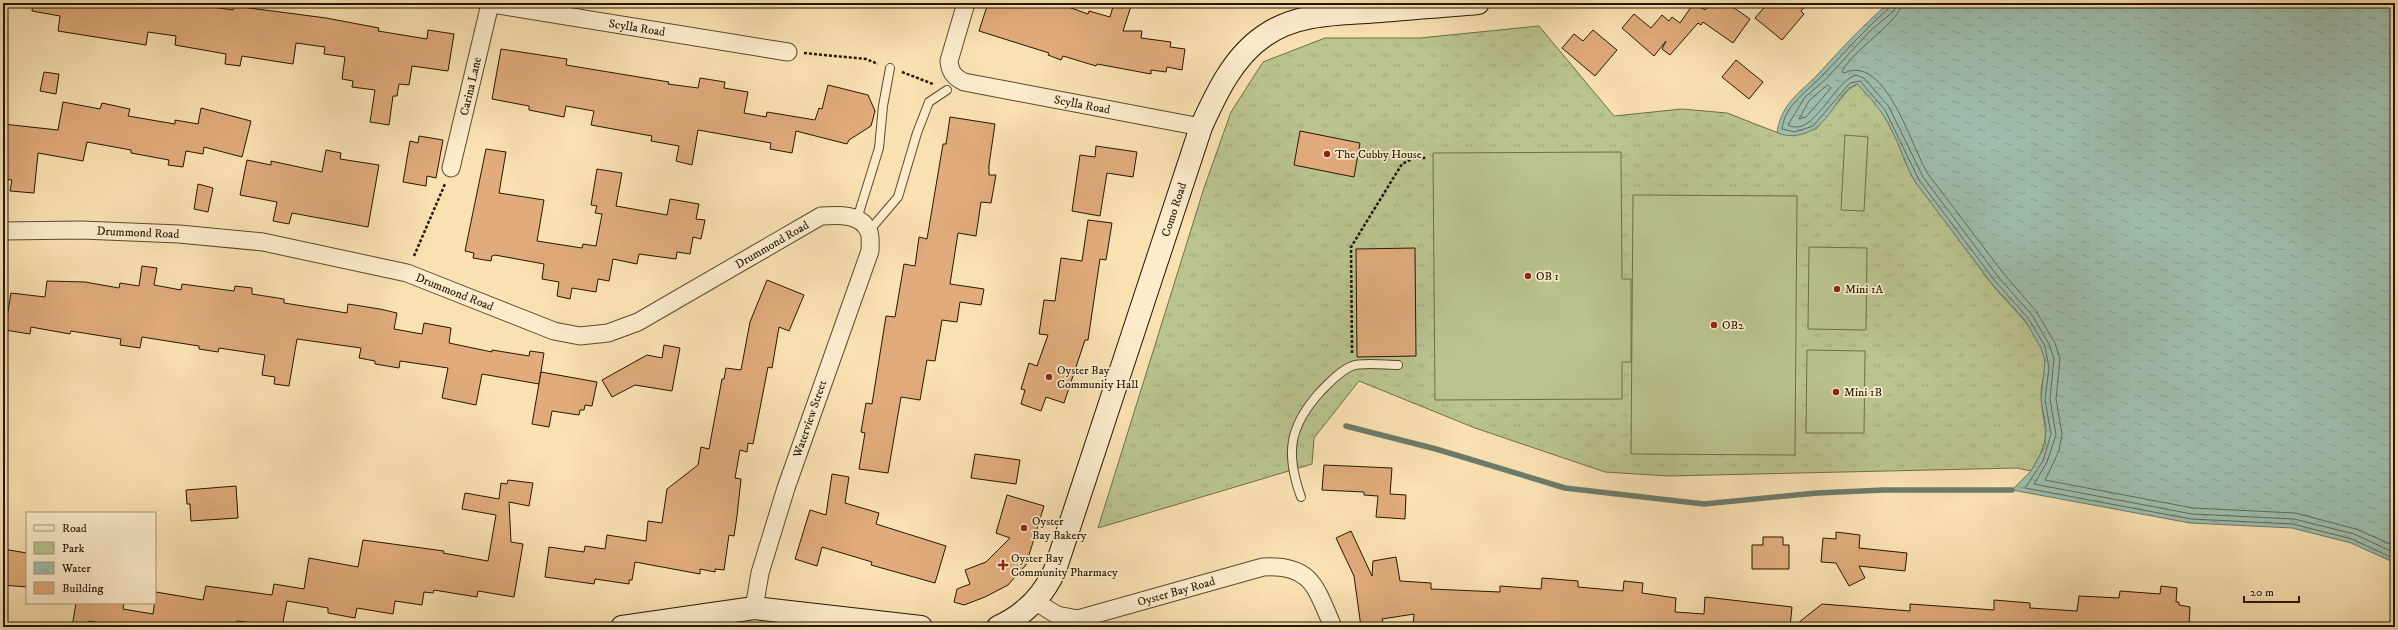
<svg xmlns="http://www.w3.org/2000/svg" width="2398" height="630" viewBox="0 0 2398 630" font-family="'IM FELL DW Pica',serif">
<defs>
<pattern id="park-tufts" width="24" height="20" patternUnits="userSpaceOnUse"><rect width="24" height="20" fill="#bac48f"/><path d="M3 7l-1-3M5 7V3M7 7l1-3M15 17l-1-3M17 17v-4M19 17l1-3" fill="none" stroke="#a0a87a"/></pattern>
<pattern id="water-ripples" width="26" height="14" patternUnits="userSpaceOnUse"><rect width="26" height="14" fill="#9ebdad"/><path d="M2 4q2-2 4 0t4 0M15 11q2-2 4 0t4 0" fill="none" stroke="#88a293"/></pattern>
</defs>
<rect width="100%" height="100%" fill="#fae1b1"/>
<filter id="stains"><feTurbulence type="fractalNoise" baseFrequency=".005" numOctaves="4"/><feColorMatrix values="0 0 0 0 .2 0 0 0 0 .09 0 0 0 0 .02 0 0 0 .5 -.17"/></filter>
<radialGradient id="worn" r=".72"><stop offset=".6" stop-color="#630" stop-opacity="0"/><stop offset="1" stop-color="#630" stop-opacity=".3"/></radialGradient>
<path fill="url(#park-tufts)" stroke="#6e6e4a" d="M1539,26L1614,116L1682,109L1727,113L1781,134L1816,129L1848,90L1857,84C1871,98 1883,111 1891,129C1901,146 1905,166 1916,183C1942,216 1966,250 1991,283C2010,307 2038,328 2045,360C2047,371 2041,382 2041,393C2042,431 2055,432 2031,471L2017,468L1669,476L1605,472L1475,428L1359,381L1314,438L1312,464L1098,528L1204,188L1231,112L1263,62L1325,38H1420Z"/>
<g fill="#bac48f" stroke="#6e6e4a">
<path d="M1845,135L1868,137L1864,211L1841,210Z"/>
<path d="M1621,152L1622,279H1631V362H1622V399L1435,400L1433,153Z"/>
<path d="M1633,195L1797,196L1795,455L1631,454Z"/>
<path d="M1809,247L1867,248L1866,330L1808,329Z"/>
<path d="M1807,350L1865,351L1864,433H1806Z"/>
</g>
<path fill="url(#water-ripples)" stroke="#6c7b6a" d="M1889,3H2395V563L2351,543L2292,528L2190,523L2012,490L2031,471L2045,446L2046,427L2041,400L2045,360L2041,348L2025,320L1992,284L1916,183C1905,166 1901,147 1891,129C1883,112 1871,98 1857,84C1835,92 1832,129 1798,135C1791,136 1783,136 1777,132C1782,101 1802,92 1821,71C1843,47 1864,24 1889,3Z"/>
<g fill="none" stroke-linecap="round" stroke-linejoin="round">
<g stroke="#606a5a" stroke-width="1">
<path d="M1891,3L1890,7C1866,28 1846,51 1823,75C1808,91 1785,104 1782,129L1795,132L1813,126L1850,83L1860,81L1885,110L1919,180L1995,281L2028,318L2045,346L2049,368L2045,400L2051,434L2043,461L2025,488L2191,519L2293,524L2352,539L2395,559"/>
<path d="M1896,3L1894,11L1870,31L1826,79L1805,97L1788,125C1813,139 1834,81 1856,75L1864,78L1889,107L1923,177L1999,278L2032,315L2049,344L2054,359L2050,399L2056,435L2047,462L2034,484L2192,514L2294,519L2354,534L2395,553"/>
<path d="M1902,3C1902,20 1851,51 1842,72L1844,73C1886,53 1912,149 1928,174L2004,274L2036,311L2055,343L2060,359L2056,399L2062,434L2059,451L2045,480L2193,508L2295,513L2356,529L2395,546"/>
<path d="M1828,85L1831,88L1806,117L1799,119L1809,101Z"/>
</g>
<path stroke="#6c7b6a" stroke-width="5.5" d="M1346,426L1436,449L1565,488L1704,504L1817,493L1884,490H2012"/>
</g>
<g fill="#e1ab7b" stroke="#221706">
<path d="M33,3H185L233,10L234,6L326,18L379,28L378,31L427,39L428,30L454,34L448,71L412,66L409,85L399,84L397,96H393L389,125L370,122L375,90L352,87L353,81L342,79L345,57L324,54L325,47L296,43L293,64L242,56L240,66L225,64L226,54L175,45L176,36L148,32L146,45L58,31L60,16L32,11Z"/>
<path d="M988,3H1057L1088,14L1089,11L1110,17L1114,3H1132L1123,31H1142L1141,38L1171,42L1170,47L1185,49L1182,70L1167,67L1166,72L1151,70V74L1097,64L1096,66L1063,56L1061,60L1048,55L1049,53L979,31Z"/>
<path d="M1694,3L1705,10L1710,3H1727L1750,19L1733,43L1703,22L1701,25L1698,23L1670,55L1662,49L1666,41L1654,56L1622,28L1634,14L1651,28L1662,15L1669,21L1672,17L1680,23Z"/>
<path d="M1768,3H1808L1801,11L1804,14L1782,40L1755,18Z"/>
<path d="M1593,30L1617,50L1595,76L1562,48L1574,34L1583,41Z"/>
<path d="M501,49L567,59L566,65L669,82L668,84L698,88L700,78L725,82L724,88L748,92L744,113L766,117L767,112L815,120L819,108L822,109L828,85L868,95L875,111L871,126L849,140L847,144L796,131L792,153L770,149L771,143L698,130L692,165L676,161L679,146L651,141L652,136L591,125L594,111L566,106L564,117L529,110V106L492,99Z"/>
<path d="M1736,60L1763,82L1749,99L1722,77Z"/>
<path d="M44,72L59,74L56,94L40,91Z"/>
<path d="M63,102L100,109L102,103L130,109L128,116L175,124V120L198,124L201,108L251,121L242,157L204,147L203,154L186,151L183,167L168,165L169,160L131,153V150L87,142L83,161L38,153L34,193L10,191L12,180L3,179V124L58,130Z"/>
<path d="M950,117L995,124L989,165V175H996L991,203L981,202L976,236L958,233L950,284L984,289L981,305L960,302L957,322L942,320L935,361L927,360L920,400L901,397L888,473L859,469L865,433L861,432L866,403L872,404L886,316L895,317L904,264L915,266L919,237L927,239L943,144H946Z"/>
<path d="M1300,131L1360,143L1354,177L1294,165Z"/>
<path d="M419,136L443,140L436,178L427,176L426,186L403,182L410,141L418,143Z"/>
<path d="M1096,146L1137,152L1133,177L1107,173L1100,216L1072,211L1080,155L1095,157Z"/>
<path d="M486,149L506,152L499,193L544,200L537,241L582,248L583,244L596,246L602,214L595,213L597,206L591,205L597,169L622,173L616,206L667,215L670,199L699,204L696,219L705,220L701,239L693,237L690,254L677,252L676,259L639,254L637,264L613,259L609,281L598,279L596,292L572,288L570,299L557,296L559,282L542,279L544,264L495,255L492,256L491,261L473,258L474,253L465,251Z"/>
<path d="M326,150L341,153L340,159L379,165L368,227L292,213L289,224L273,221L277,202L240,195L247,160L271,165V161L322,172Z"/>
<path d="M198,184L213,188L208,212L194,209Z"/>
<path d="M1088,220L1112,223L1106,260L1100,259L1088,340H1085L1064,403L1046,397L1041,411L1021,404L1025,390L1021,389L1029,363L1037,366L1048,335L1039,334L1044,300L1055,301L1061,258L1082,261Z"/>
<path d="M1415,248L1416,356L1357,357L1356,249Z"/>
<path d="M142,266L157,268L154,285L181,290L182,284L234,291L235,286L252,288V294L284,299V303L347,313L348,304L380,309L397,313L394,329L422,334L424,323L451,328L449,343L492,352V350L529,356L530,351L544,353L539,384L482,374L476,405L442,398L448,368L400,361L399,368L375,364V361L359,358L361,348L297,339L289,386L274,384L275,377L262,375L265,355L219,348L218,352L199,349V346L142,337L140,348L120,345L121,339L71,331L70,334L31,327L30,334L5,330L11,293L45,297L47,281L85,282L119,288L120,283L139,286Z"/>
<path d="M767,280L804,295L789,331L779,327L772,368L768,367L753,444L748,443L747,452L740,450L735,478L741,479L737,516L734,536L729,535L724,570L715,569V572L700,569V574L635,562L632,580H629V584L595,579L594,584L545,577L549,547L584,552L585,546L605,549L607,535L646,541L648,521L662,523L667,489L698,465L701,447L709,449L722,379H724L726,368L741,370L750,322Z"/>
<path d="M664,345L680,348L672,391L635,385L612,397L602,380L647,355L662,358Z"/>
<path d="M541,372L597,382L592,406L585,405L584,410H580L579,415L552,411L549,427L532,424Z"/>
<path d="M975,454L1020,460L1016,484L971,478Z"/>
<path d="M1324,465L1392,468L1390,494L1406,495L1405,519L1376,517L1378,496L1364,495V492L1322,490Z"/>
<path d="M832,474L849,477L845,503L879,513L876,524L946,546L935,583L871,565L872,562L822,547L817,566L795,559L810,510L826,515Z"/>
<path d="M508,480L533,483L529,506L509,502L511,542L523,544L514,597L478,591L477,597L434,590L433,593L424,592L422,605L395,601L393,614L357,608L355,618L328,613V608L287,601L282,627L237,621L236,627H203L185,624L184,627H122L89,621L88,627H72L76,603H124L123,609L153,614L156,592L203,600L206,586L272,595L274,584L304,589L309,558L358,567L363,540L444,551L443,553L488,561L496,515L462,509L465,493L499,499L501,483L507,484Z"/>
<path d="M236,486L238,518L191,521L190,504H187L186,490Z"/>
<path d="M1007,495L1044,506L1026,565L1008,585L985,597L964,605L954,602L957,589L970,584L965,570L986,562L1010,538L996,533Z"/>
<path d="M1351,531L1372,576L1373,561L1396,557L1400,581L1431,583V589L1500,592V586L1541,589L1542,578L1578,581V587L1623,591L1624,581L1643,583L1642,593L1676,598L1675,612L1704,614L1705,597L1792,607L1790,627H1413L1414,614L1382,619L1384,627H1361L1354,576L1336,538Z"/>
<path d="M1836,532L1860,535L1859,548L1907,553L1905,571L1859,566L1865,578L1849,586L1836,563L1821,562L1823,538L1836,539Z"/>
<path d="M1763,537H1783V545H1789V569H1752V545H1763Z"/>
<path d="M3,549L27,553V587L3,585Z"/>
<path d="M2161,586L2177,588L2176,602H2179V605L2190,607L2189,627H1908L1877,623V627H1793L1822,604L1910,611V604L1994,610V600L2030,603V608L2077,611L2079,596L2119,598L2120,591L2160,594Z"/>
</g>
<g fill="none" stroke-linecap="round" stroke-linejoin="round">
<defs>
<g id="lane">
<path d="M857,219L879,148L883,106L890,68"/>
<path d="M869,231L898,197L917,133L929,102L947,90"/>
<path d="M1301,497C1285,453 1289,426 1321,391C1330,382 1340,371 1352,366C1361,362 1386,365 1398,365"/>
</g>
<g id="street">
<path id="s1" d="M486,3L788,52"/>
<path id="s2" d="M966,3L949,61C950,72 954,77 964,82L1201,127"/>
<path id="s3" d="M451,168L490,4"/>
<path id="s4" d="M3,231L82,230L179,234L263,242L407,273L554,331L580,336L608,333L638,322L821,216C837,215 862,213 869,232C871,237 870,246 870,251L786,488L760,573L754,608"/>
<path id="s5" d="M1036,602L1057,615L1078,619L1263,567C1312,564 1316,588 1333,627"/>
</g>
<g id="secondary">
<path d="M622,627L754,608L921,627"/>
<path id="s6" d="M998,627C1025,615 1043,596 1055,570L1201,127C1216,94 1233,57 1264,36C1298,12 1342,14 1381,11C1413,8 1446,6 1478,3"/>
</g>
</defs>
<use href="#lane" stroke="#584a31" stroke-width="10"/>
<use href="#street" stroke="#584a31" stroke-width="19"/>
<use href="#secondary" stroke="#221706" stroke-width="24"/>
<g stroke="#221706" stroke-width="2.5" stroke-dasharray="3 2" stroke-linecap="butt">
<path d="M804,53L866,59L878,64"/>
<path d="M902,72L933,84"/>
<path d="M414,256L445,184"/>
<path d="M1352,353L1351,247L1402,164L1414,158H1426"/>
</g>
<use href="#lane" stroke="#fceccc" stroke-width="8"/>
<use href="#street" stroke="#fceccc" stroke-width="17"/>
<use href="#secondary" stroke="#fceccc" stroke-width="22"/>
</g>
<g fill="#8f2418" stroke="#fceccc" stroke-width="1.5">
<circle cx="1327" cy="154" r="4"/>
<circle cx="1528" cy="276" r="4"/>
<circle cx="1837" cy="289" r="4"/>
<circle cx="1714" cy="325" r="4"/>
<circle cx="1049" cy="377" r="4"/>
<circle cx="1836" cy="392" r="4"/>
<circle cx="1024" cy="528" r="4"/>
<path d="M1001 559h4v4h4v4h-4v4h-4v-4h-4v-4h4z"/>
</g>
<g text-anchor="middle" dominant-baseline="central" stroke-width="3.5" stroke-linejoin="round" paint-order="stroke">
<g font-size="12" fill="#221706" stroke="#fceccc">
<text stroke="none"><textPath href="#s1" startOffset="153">Scylla Road</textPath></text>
<text stroke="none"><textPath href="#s3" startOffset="84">Carina Lane</textPath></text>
<text stroke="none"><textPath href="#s2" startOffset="208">Scylla Road</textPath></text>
<text stroke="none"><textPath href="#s6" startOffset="462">Como Road</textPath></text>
<text stroke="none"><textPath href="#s4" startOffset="135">Drummond Road</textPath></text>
<text stroke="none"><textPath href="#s4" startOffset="807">Drummond Road</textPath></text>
<text stroke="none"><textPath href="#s4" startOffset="459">Drummond Road</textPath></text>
<text transform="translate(810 419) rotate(-71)">Waterview Street</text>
<text stroke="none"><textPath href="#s5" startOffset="148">Oyster Bay Road</textPath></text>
</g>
<g font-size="12" fill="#221706" stroke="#fceccc" text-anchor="start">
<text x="1335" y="154">The Cubby House</text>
<text x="1536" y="276">OB 1</text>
<text x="1845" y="289">Mini 1A</text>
<text x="1722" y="325">OB2</text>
<text x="1057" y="370">Oyster Bay<tspan x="1057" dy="14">Community Hall</tspan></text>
<text x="1844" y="392">Mini 1B</text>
<text x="1032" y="521">Oyster<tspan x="1032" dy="14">Bay Bakery</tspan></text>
<text x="1011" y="558">Oyster Bay<tspan x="1011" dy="14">Community Pharmacy</tspan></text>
</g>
</g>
<rect width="2398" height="630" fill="none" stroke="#fae1b1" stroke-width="16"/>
<rect x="4" y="4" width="2390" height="622" fill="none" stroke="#221706" stroke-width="2"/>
<rect x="8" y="8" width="2382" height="614" fill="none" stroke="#221706"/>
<rect x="26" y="512" width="130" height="92" fill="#fceccc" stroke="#a5977d"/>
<rect x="34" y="525" width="20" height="6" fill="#fceccc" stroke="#a5977d"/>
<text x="62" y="532" font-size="12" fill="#221706">Road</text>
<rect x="34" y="542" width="20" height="12" fill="url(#park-tufts)" stroke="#a5977d"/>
<text x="62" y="552" font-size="12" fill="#221706">Park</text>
<rect x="34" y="562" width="20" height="12" fill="url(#water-ripples)" stroke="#a5977d"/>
<text x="62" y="572" font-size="12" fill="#221706">Water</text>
<rect x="34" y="582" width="20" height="12" fill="#e1ab7b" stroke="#a5977d"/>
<text x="62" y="592" font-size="12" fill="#221706">Building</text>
<path d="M2244 596v6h55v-6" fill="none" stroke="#221706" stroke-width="2"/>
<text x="2250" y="596" font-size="12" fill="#221706" stroke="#fceccc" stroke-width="3" paint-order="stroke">20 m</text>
<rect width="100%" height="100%" filter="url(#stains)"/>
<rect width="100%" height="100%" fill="url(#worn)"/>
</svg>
